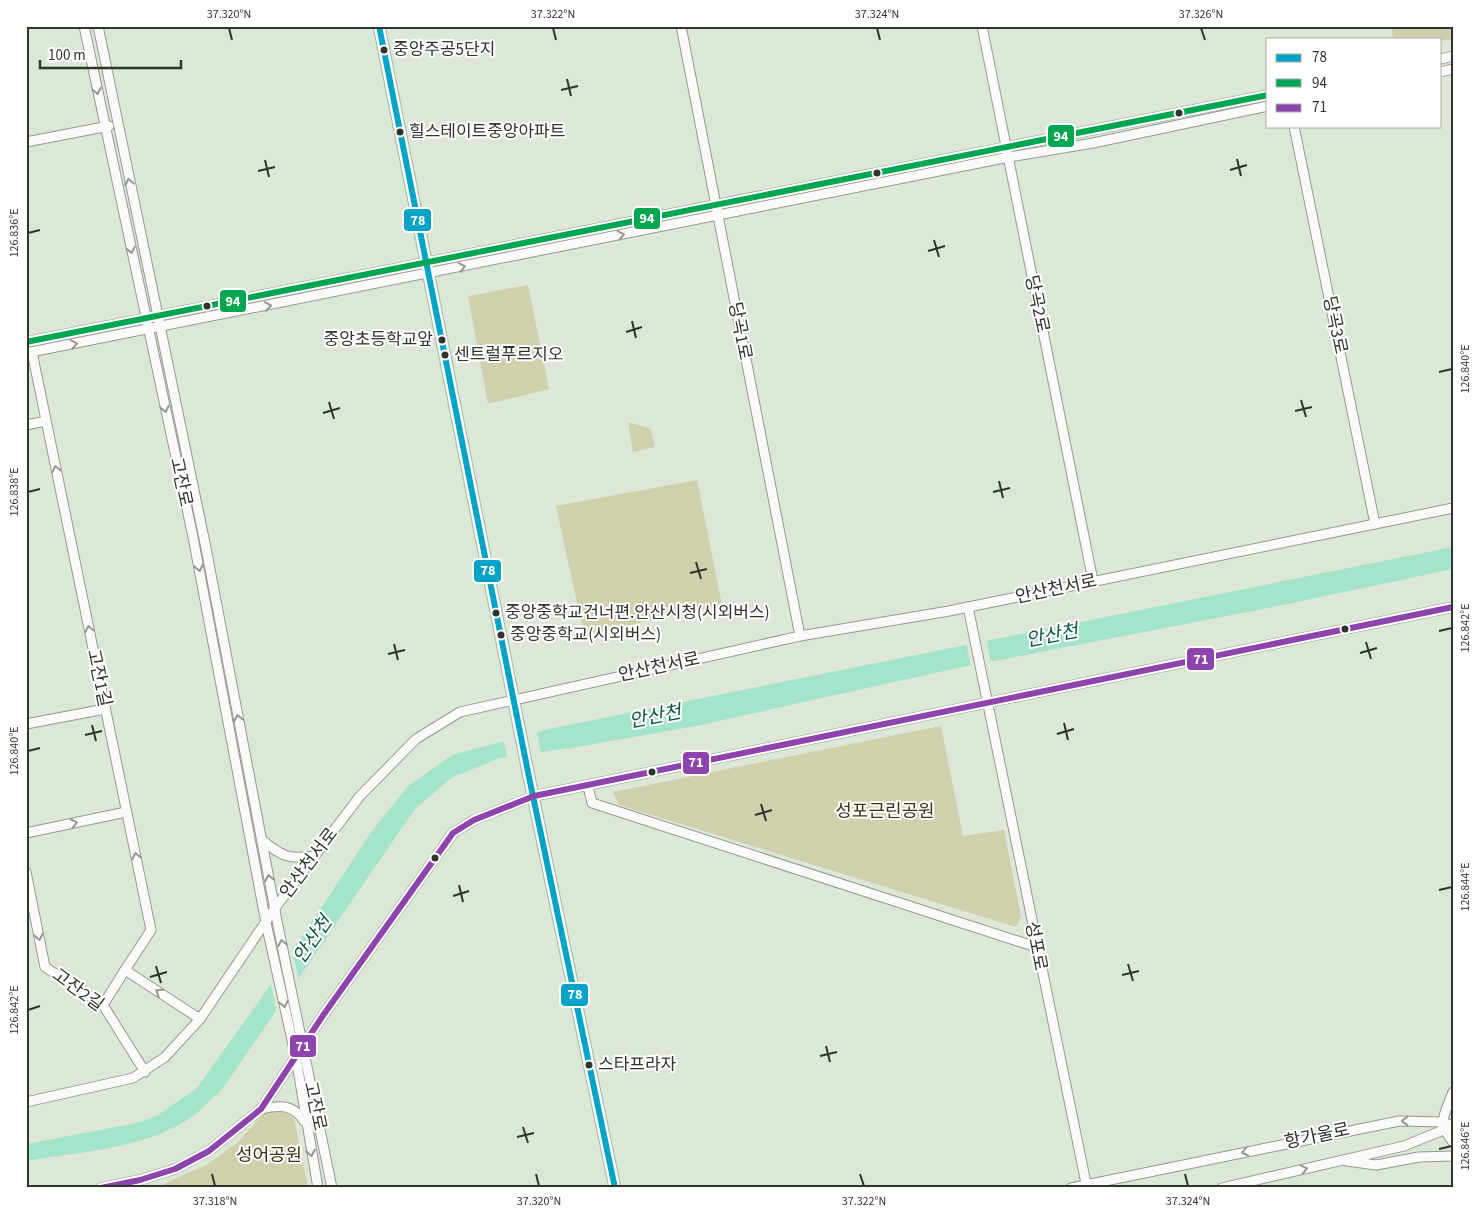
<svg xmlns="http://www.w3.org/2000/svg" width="1479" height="1214" viewBox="0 0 1479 1214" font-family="'Source Sans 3','Noto Sans KR',sans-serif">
<rect width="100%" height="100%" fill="#dce7d7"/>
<g fill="#d1d0ac">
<path d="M1391,26H1453V39L1440,41V39H1393Z"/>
<path d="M528,285L549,389L488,404L468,296Z"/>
<path d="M628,422L651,429L655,447L633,452Z"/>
<path d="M697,480L722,605L584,635L556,506Z"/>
<path d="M941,726L963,836L1004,830L1021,917L1016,927L619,805L613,792Z"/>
<path d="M272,1110L288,1114L294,1119L308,1188H155L208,1164L239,1141L265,1112Z"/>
</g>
<path fill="#a3e4ca" d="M1453,547V569L1278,606L953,669L696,726L577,747L500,758L451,778L415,809L223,1088C212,1098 201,1111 189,1119C143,1149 79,1152 26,1161V1144L137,1123L158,1115L197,1088L260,1000L372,831L408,786L452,755L549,729Z"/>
<g fill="#dce7d7">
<path d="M986,638L991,664L971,668L966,642Z"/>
<path d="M537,730L541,755L508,759L503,739Z"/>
<path d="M292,947L299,982L277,1015L270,980Z"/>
</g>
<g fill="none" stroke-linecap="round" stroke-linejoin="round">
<defs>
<g id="minor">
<path d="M84,26L193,537L266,923L296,1058L318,1188"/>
<path d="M98,26L206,548L278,926L332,1188"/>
<path d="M681,26L800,636"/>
<path d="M982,26L1093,581"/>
<path d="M1440,59L1453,56"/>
<path d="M1440,72L1453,69"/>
<path d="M1294,126L1375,524"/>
<path d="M26,142L109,126"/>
<path d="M26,342L1268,95"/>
<path d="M32,352L151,930L125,970L200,1019"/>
<path d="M26,353L1009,157L1093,143L1268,106"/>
<path d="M26,425L46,421"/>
<path d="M968,607L1087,1188"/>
<path d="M26,724L105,709"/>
<path d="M588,786L592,803L1036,947"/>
<path d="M26,833L126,812"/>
<path d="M262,840C281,856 289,860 315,856"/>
<path d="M26,872L45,967L103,1005L145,1072"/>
<path d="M103,1005L125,970"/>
<path d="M1453,1092C1445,1114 1436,1122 1453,1142"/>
<path d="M26,1102L133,1078L165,1057L200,1019L275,908L360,796L416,739L460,712L800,636L949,611L1453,508"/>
<path d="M261,1109C280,1105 293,1104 304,1121"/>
<path d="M1347,1161L1376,1165L1419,1157L1453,1156"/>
<path d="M101,1188L140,1180L175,1169L209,1151L261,1109L324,1014L453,833L474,820L534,796L1453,607"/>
<path d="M1071,1188L1399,1121L1442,1122L1453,1126"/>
<path d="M1222,1188L1404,1146L1453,1126"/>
</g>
<path id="major" d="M379,26L529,777L615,1188"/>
</defs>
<use href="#minor" stroke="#929b8e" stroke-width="11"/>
<use href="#major" stroke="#a5b7a7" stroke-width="13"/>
<use href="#minor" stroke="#fafbf9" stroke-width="9"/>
<use href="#major" stroke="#e6f0e8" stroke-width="11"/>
<defs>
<path id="bus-1" d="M379,26L529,777L615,1188"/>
<path id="bus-2" d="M26,342L1268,95"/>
<path id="bus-3" d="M101,1188L140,1180L175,1169L209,1151L261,1109L324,1014L453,833L474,820L534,796L1453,607"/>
</defs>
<use href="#bus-1" stroke="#fff" stroke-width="10"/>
<use href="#bus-2" stroke="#fff" stroke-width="10"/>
<use href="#bus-3" stroke="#fff" stroke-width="10"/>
<use href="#bus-1" stroke="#02a3c6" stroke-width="6"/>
<use href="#bus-2" stroke="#00a651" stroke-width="6"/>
<use href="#bus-3" stroke="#8e44ad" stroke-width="6"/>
</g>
<defs><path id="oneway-chevron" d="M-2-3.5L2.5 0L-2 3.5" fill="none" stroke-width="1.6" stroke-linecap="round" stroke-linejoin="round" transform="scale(1.25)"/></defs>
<g stroke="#949892">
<use href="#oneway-chevron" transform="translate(97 91) rotate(79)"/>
<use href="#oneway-chevron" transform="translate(129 182) rotate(-101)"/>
<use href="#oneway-chevron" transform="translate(621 235) rotate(-11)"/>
<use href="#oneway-chevron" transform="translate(131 250) rotate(78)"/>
<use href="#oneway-chevron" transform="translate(462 267) rotate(-11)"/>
<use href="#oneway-chevron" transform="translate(268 306) rotate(-11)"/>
<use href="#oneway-chevron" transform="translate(74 344) rotate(-11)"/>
<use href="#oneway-chevron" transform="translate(165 409) rotate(78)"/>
<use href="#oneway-chevron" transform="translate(56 469) rotate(-102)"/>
<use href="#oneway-chevron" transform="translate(199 568) rotate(79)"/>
<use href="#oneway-chevron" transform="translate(89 629) rotate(-102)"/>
<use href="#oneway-chevron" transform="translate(238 718) rotate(-101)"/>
<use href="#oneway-chevron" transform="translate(74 823) rotate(-12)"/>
<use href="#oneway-chevron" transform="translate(136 856) rotate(-102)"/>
<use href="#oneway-chevron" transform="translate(269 878) rotate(-101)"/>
<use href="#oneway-chevron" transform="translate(39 937) rotate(79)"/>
<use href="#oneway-chevron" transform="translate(282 943) rotate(-101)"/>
<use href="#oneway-chevron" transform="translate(159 992) rotate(-147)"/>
<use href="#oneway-chevron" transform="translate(284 1004) rotate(77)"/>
<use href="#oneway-chevron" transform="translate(1405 1121) rotate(180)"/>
<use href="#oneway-chevron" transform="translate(1245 1152) rotate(168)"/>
<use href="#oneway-chevron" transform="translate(311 1153) rotate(79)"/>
<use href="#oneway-chevron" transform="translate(1304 1169) rotate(-13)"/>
</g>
<path fill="none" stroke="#2e352a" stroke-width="2" d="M229,28L232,40M553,28L556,40M877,28L880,40M1201,28L1205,40M567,79L571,96M561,90L578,86M1237,159L1241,176M265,160L269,177M1230,170L1247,165M258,171L275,167M28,233L40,230M934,240L939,257M928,251L945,246M632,321L636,338M626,332L642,327M1439,372L1452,369M1301,400L1306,417M329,402L334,419M1295,411L1312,407M323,413L340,408M999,481L1003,498M28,492L40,489M993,492L1010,488M696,562L701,579M690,573L707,569M1439,631L1452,628M1366,642L1371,659M394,644L398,660M1360,653L1377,648M388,654L405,650M1064,723L1068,740M92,725L96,741M1057,734L1074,729M85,735L102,731M28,751L40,748M761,804L766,821M755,815L772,810M459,885L463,902M1439,890L1452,887M453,896L469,891M1128,964L1133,981M156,966L161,983M1122,975L1139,971M150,977L167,972M28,1010L40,1006M826,1046L830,1062M820,1056L837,1052M523,1127L528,1143M517,1137L534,1133M1439,1149L1452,1146M212,1174L215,1186M536,1174L539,1186M860,1174L864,1186M1185,1174L1188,1186"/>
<g fill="#2e352a" stroke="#fff" stroke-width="2">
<circle cx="384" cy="50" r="4.5"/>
<circle cx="1179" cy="113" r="4.5"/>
<circle cx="400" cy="132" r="4.5"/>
<circle cx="877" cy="173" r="4.5"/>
<circle cx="207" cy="306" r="4.5"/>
<circle cx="442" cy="340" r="4.5"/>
<circle cx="445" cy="355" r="4.5"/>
<circle cx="496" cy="613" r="4.5"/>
<circle cx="1345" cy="629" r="4.5"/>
<circle cx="501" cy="635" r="4.5"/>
<circle cx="652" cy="772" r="4.5"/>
<circle cx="435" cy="858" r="4.5"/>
<circle cx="589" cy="1065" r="4.5"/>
</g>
<g text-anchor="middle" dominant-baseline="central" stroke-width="4" stroke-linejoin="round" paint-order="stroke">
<g font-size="17" fill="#2e352a" stroke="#fff" text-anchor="start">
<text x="393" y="50">중앙주공5단지</text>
<text x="409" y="132">힐스테이트중앙아파트</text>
<text x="433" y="340" text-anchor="end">중앙초등학교앞</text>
<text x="454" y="355">센트럴푸르지오</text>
<text x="505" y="613">중앙중학교건너편.안산시청(시외버스)</text>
<text x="510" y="635">중앙중학교(시외버스)</text>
<text x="598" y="1065">스타프라자</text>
</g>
<g font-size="18" fill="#2e352a" stroke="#fff">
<text transform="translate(1037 304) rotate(78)">당곡2로</text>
<text transform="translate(1335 325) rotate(78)">당곡3로</text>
<text transform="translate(740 331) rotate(79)">당곡1로</text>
<text transform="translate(181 482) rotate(78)">고잔로</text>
<text transform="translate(1056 589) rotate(-12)">안산천서로</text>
<text transform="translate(659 667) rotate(-12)">안산천서로</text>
<text transform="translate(99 678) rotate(78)">고잔1길</text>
<text transform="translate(309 863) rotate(-53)">안산천서로</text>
<text transform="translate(1036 946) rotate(79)">성포로</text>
<text transform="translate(78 990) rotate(36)">고잔2길</text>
<text transform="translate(315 1106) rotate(78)">고잔로</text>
<text transform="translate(1317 1136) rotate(-12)">항가울로</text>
</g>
<g font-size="18" fill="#3a3313" stroke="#fff">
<text x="885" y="811">성포근린공원</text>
<text x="269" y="1155">성어공원</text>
</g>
<g font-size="19" font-style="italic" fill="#0d5644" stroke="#fff">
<text transform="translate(1052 636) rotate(-11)">안산천</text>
<text transform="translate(655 717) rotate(-11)">안산천</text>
<text transform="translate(313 940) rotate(-55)">안산천</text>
</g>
</g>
<g stroke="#fff" stroke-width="2">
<rect x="1047" y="124" width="28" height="24" rx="5" fill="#00a651"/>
<rect x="633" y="207" width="28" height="23" rx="5" fill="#00a651"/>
<rect x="403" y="208" width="29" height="24" rx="5" fill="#02a3c6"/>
<rect x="219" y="289" width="28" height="24" rx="5" fill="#00a651"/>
<rect x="473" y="559" width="29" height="24" rx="5" fill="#02a3c6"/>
<rect x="1186" y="647" width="29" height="24" rx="5" fill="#8e44ad"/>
<rect x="682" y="751" width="28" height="24" rx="5" fill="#8e44ad"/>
<rect x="560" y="983" width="29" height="24" rx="5" fill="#02a3c6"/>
<rect x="289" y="1034" width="28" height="24" rx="5" fill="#8e44ad"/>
</g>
<g font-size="14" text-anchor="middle" font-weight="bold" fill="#fff">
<text x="1061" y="141">94</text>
<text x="647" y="223">94</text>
<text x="418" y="225">78</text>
<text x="233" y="306">94</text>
<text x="488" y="575">78</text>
<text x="1201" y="664">71</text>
<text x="696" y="767">71</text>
<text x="575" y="999">78</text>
<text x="303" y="1051">71</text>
</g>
<rect width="1479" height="1214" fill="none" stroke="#ffffff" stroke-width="55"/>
<rect x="1266" y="38" width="175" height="90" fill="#ffffff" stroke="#abaeaa"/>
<rect x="1276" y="54" width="25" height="8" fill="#02a3c6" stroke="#abaeaa"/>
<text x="1312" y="62" font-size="15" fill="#2e352a">78</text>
<rect x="1276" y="79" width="25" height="8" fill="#00a651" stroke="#abaeaa"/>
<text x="1312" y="88" font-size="15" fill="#2e352a">94</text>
<rect x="1276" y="104" width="25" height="8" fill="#8e44ad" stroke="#abaeaa"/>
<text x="1312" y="112" font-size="15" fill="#2e352a">71</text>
<path d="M40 60v8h141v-8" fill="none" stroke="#2e352a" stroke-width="2.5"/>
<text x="48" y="60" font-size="15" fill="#2e352a" stroke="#ffffff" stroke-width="4" paint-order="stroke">100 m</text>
<rect x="28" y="28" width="1424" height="1158" fill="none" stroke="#2e352a" stroke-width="2"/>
<g font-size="12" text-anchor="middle" fill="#2e352a">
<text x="229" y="18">37.320°N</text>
<text x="553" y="18">37.322°N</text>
<text x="877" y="18">37.324°N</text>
<text x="1201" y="18">37.326°N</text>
<text transform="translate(14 233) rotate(-90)" y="4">126.836°E</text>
<text transform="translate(1465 369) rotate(-90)" y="4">126.840°E</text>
<text transform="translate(14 492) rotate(-90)" y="4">126.838°E</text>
<text transform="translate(1465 628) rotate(-90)" y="4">126.842°E</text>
<text transform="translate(14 751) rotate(-90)" y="4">126.840°E</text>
<text transform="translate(1465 887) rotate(-90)" y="4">126.844°E</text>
<text transform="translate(14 1010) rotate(-90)" y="4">126.842°E</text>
<text transform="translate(1465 1146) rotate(-90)" y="4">126.846°E</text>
<text x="215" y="1205">37.318°N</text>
<text x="539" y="1205">37.320°N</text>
<text x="864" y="1205">37.322°N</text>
<text x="1188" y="1205">37.324°N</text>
</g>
</svg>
